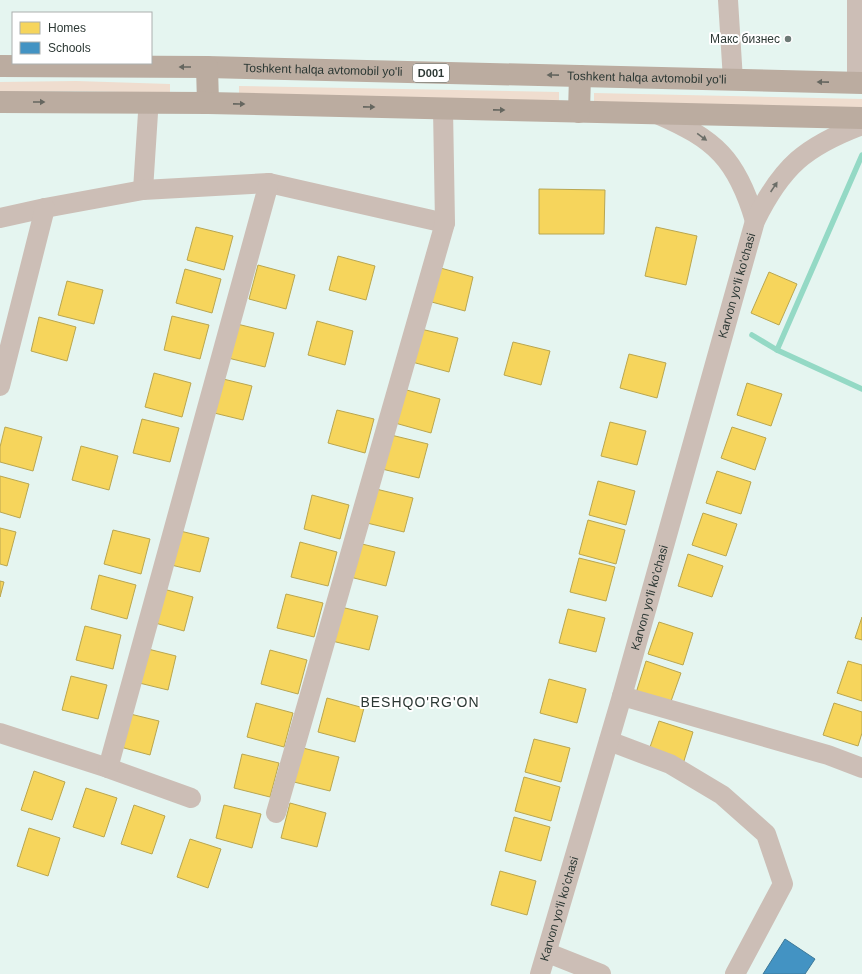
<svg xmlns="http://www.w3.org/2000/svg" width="862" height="974" viewBox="0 0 862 974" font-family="Arial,sans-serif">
<rect width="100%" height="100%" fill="#e5f5f0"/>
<g fill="#efddcf">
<path d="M76,81L170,84V93L75,91L0,92V82Z"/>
<path d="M239,86L559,92V103L239,97Z"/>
<path d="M594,93L862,99V110L594,104Z"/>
</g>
<g fill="#f6d55c" stroke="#b9a650">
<path d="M539,189L605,190L604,234H539Z"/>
<path d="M196,227L233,236L224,270L187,260Z"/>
<path d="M656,227L697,236L686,285L645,276Z"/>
<path d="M338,256L375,266L366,300L329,290Z"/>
<path d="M258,265L295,275L286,309L249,299Z"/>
<path d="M437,267L473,277L465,311L428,301Z"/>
<path d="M185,269L221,279L212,313L176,303Z"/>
<path d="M769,272L797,284L779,325L751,313Z"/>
<path d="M67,281L103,290L94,324L58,315Z"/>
<path d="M172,316L209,325L200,359L164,350Z"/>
<path d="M39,317L76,327L67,361L31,351Z"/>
<path d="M317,321L353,331L345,365L308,355Z"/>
<path d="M237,324L274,333L265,367L228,358Z"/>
<path d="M421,329L458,338L449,372L412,362Z"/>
<path d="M513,342L550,351L541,385L504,375Z"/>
<path d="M629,354L666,363L657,398L620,388Z"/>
<path d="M154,373L191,383L182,417L145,407Z"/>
<path d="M215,377L252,386L243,420L206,411Z"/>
<path d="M747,383L782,394L771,426L737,415Z"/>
<path d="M403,389L440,399L431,433L395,423Z"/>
<path d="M337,410L374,419L365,453L328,443Z"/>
<path d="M142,419L179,428L170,462L133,453Z"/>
<path d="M610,422L646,431L637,465L601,456Z"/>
<path d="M5,427L42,437L33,471L0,462V447Z"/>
<path d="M732,427L766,438L755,470L721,458Z"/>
<path d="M391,435L428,444L419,478L382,469Z"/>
<path d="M81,446L118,456L109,490L72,480Z"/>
<path d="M717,471L751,482L741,514L706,503Z"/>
<path d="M0,476L29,484L20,518L0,512Z"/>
<path d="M598,481L635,491L626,525L589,515Z"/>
<path d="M376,489L413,498L404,532L367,523Z"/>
<path d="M312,495L349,505L340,539L304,529Z"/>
<path d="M703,513L737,524L726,556L692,545Z"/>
<path d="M588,520L625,530L616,564L579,554Z"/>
<path d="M0,528L16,532L7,566L0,564Z"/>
<path d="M172,529L209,538L200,572L163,563Z"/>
<path d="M113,530L150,539L141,574L104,564Z"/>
<path d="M300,542L337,552L328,586L291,577Z"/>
<path d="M358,543L395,552L386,586L350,577Z"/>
<path d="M688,554L723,566L712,597L678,586Z"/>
<path d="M579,558L615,567L606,601L570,592Z"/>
<path d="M99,575L136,585L127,619L91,609Z"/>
<path d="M0,581L4,582L0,597Z"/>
<path d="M156,587L193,597L184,631L148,621Z"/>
<path d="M286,594L323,603L314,637L277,628Z"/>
<path d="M341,607L378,616L369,650L332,641Z"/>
<path d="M568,609L605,618L596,652L559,643Z"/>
<path d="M862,617V640L855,638Z"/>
<path d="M659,622L693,633L683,665L648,654Z"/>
<path d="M85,626L121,635L113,669L76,660Z"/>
<path d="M140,647L176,656L168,690L131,681Z"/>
<path d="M270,650L307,660L298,694L261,684Z"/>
<path d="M646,661L681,673L670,704L636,693Z"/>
<path d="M848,661L862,665V701L837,693Z"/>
<path d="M71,676L107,685L98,719L62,710Z"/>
<path d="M549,679L586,689L577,723L540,713Z"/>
<path d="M327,698L364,708L355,742L318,732Z"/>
<path d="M256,703L293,713L284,747L247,737Z"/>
<path d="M834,703L862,712V733L858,746L823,735Z"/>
<path d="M122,712L159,721L150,755L113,745Z"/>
<path d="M659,721L693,732L683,764L648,753Z"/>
<path d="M534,739L570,748L561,782L525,772Z"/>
<path d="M303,748L339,757L330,791L294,782Z"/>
<path d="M242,754L279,763L270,797L234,788Z"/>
<path d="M34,771L65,782L52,820L21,810Z"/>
<path d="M524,777L560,787L551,821L515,811Z"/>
<path d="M86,788L117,798L104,837L73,827Z"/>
<path d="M290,803L326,813L317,847L281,838Z"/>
<path d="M134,805L165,816L152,854L121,844Z"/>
<path d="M224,805L261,814L252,848L216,838Z"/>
<path d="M514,817L550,827L541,861L505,851Z"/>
<path d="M29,828L60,838L48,876L17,866Z"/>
<path d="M190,839L221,849L208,888L177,877Z"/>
<path d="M500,871L536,881L527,915L491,905Z"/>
</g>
<path fill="#4393c3" stroke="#3c7898" d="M785,939L815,959L805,974H763Z"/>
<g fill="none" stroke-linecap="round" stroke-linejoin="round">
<g stroke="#94d9c5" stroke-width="5.5">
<path d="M752,335L777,350L862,389"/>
<path d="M777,350L862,155"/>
</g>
<g stroke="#ccbeb6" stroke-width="20">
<path d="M728,0L733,80"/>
<path d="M857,83V0"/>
<path d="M657,114C715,139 737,159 755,221"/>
<path d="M143,190L148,113"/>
<path d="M0,218L45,208L143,190L269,183L445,223"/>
<path d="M0,386L45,208"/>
<path d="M622,696L828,755L862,768"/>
<path d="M0,733L108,768L191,798"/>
<path d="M609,741L670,764L722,795L766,834L783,884L735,974"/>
<path d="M108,768L269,183"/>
<path d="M276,813L445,223L443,109"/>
<path d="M548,953L601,974"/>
<path id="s1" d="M540,974L622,696L755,221C782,166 806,146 862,125"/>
</g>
<g stroke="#bbaca0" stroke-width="22">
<path id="s2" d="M0,66L207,67L862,83"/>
<path d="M207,67L208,103"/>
<path d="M0,102L208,103L862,118"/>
<path d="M579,112L580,76"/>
</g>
</g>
<defs><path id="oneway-solid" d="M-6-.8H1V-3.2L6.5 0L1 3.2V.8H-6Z"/></defs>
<g fill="#65665f">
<use href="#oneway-solid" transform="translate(185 67) rotate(-180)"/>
<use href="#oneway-solid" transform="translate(553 75) rotate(-179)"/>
<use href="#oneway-solid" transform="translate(823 82) rotate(-179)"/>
<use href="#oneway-solid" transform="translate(39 102)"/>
<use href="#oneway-solid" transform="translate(239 104) rotate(1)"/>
<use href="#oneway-solid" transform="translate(369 107) rotate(1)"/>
<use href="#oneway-solid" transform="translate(499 110) rotate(1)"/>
</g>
<g fill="#6c6e68">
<use href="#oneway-solid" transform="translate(702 137) rotate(36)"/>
<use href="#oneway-solid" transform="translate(774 187) rotate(-56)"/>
</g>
<circle fill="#6d7a76" stroke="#fff" stroke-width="1.5" cx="788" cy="39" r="4"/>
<g text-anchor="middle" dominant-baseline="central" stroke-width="4" stroke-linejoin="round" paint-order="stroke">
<rect fill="#fff" stroke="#6b7471" stroke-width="1" x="413" y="64" width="36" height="18" rx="3"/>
<g font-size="11" font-weight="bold" fill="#2c3834">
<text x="431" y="73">D001</text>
</g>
<g font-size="12" fill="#2c3834" stroke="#fff" text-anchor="end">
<text x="780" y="39">Макс бизнес</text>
</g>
<g font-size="12" fill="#2c3834" stroke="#fff">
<text stroke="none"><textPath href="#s2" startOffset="323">Toshkent halqa avtomobil yo'li</textPath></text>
<text stroke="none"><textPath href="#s2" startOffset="647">Toshkent halqa avtomobil yo'li</textPath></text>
<text stroke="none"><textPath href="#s1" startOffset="716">Karvon yo‘li ko'chasi</textPath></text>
<text stroke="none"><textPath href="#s1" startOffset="392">Karvon yo‘li ko'chasi</textPath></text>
<text stroke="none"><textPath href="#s1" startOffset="68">Karvon yo‘li ko'chasi</textPath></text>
</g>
<g font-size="14" letter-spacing="1" fill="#2c3834" stroke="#fff">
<text x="420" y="702">BESHQO'RG'ON</text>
</g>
</g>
<rect x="12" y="12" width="140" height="52" fill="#ffffff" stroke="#abafae"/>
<rect x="20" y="22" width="20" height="12" fill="#f6d55c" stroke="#abafae"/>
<text x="48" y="32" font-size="12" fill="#2c3834">Homes</text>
<rect x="20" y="42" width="20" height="12" fill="#4393c3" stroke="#abafae"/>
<text x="48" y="52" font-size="12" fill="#2c3834">Schools</text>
</svg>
